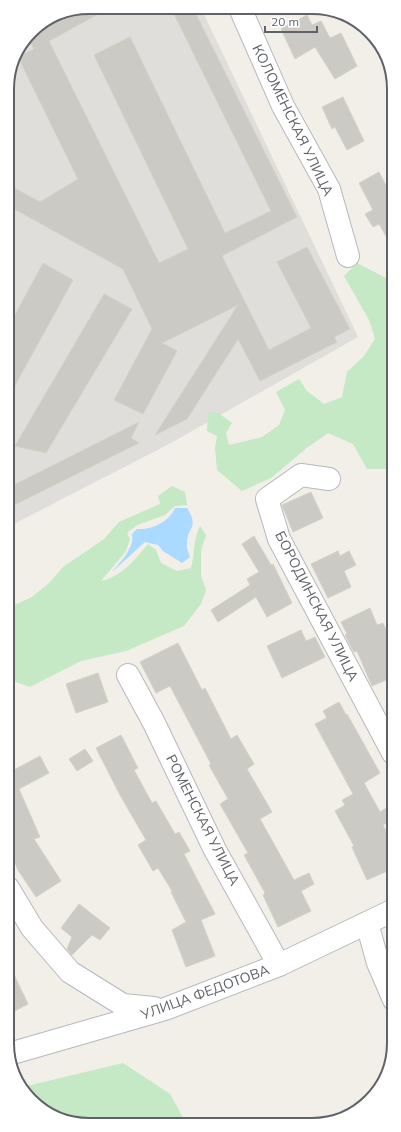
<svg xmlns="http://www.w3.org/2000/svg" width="401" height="1132" viewBox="0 0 401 1132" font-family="Mulish,sans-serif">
<rect width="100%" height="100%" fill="#f1efe8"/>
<path fill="#e0deda" d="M89,7L201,8L358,337L169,444L8,527L7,83L16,52L35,27L58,13Z"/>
<g fill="#c5e8c5">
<path d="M357,263L388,279L393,275V469H367L353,444L328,433L308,447L271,478L242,491L217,470L215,448L217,436L207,431L208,413L217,412L232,423L226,433L229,445L262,437L279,425L285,410L276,392L299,379L307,391L324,404L342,397L347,372L364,356L375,339L369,320L344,276Z"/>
<path d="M172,486L185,492L187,505L175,506L165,515L137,525L127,533L130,539L126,551L101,581C121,577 135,560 148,544L156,550L161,563L177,571L191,568C195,553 193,540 200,526L206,535L201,551V576L206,590L201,604L184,626L126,651L81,661L30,687L8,679V608L32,597L49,583L63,567L104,539L119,522L160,504L158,496Z"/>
<path d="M123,1063L170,1094L186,1123H72L31,1101L23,1087Z"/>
</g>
<path fill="#aadaff" d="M175,508H187C200,529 187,526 187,544C186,548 189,553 190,557L182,563L163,551L158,545L145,542L112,572C120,562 135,548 132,534L137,529C152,530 169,522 175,508Z"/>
<g fill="#cccac5" stroke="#d6d1c6">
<path d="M89,7H111L49,41L159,263L188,249L94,55L130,37L225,233L271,211L171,8H193L297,217L222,256L269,350L311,328L277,262L307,247L350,329L334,337L337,342L260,381L238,339L187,419L155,435L238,305L162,343L177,351L143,414L114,400L152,329L123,269L7,205V184L40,202L78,179L18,57L34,49L27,37L35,27L58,13Z"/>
<path d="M307,15L312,25L321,21L330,38L341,33L357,66L335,79L315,47L295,59L281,29Z"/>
<path d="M343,97L364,141L347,150L335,127L332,129L322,107Z"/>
<path d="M379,172L393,199V248L379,224L373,227L365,214L373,210L359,183Z"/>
<path d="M43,263L73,280L8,398V328Z"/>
<path d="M104,294L132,309L46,453L15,446Z"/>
<path d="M139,422L131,438L139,443L8,508V488Z"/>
<path d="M311,492L323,518L293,532L282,505Z"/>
<path d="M254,536L271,565L273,564L292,603L267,617L256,597L218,622L211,610L250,585L247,579L259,572L242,544Z"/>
<path d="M338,551L340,556L349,551L356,565L344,571L351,587L328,598L311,564Z"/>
<path d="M370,608L377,625L383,623L393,645V677L372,686L357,651L354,652L345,635L347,634L341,622Z"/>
<path d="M301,630L306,641L315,637L325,657L282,678L267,646Z"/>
<path d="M178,643L202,690L205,688L231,739L237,735L254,764L247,769L272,812L260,819L294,880L309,873L314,884L301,891L311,911L278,927L263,895L265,893L244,855L248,853L220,804L228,799L209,765L211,764L170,686L156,693L140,662Z"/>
<path d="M98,673L108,702L76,713L66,684Z"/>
<path d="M339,702L346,715L347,714L380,773L364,783L380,812L393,804V819L383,825L394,848V868L367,880L352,847L354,846L335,811L345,805L342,800L353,794L315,724L327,718L323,711Z"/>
<path d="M121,735L138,768L134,770L152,803L156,801L175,834L179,832L190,851L184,854L215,914L201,920L215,956L186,967L172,930L186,922L171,892L172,891L158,868L153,871L138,845L146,840L120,795L96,748Z"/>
<path d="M85,749L93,761L77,771L69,759Z"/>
<path d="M40,756L49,773L19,789L40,837L34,839L61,881L36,897L18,870L8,846V763L12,771Z"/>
<path d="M79,904L110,928L100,940L92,935L72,955L67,949L72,937L61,928Z"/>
<path d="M8,962L28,1004L9,1014V996Z"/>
</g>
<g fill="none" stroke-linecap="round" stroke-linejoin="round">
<defs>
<g id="minor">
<path d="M240,8L283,106L329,189L348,256"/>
<path d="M329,479L301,475L267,499L279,539L393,753"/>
<path d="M128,675L154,723L215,850L279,965"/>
<path d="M8,888L32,928L70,972L123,1005L154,1008"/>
<path d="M367,923L378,963L394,1000"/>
<path d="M9,1054L165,1009L279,965L394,910"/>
</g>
</defs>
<use href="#minor" stroke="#b5b8bc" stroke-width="24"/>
<use href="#minor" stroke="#fff" stroke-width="22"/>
</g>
<g text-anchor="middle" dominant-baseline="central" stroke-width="3.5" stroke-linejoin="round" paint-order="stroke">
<g font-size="14" fill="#5f6368" stroke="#fff">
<text transform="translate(293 120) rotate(64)">КОЛОМЕНСКАЯ УЛИЦА</text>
<text transform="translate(317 606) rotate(63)">БОРОДИНСКАЯ УЛИЦА</text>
<text transform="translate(203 820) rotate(63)">РОМЕНСКАЯ УЛИЦА</text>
<text transform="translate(205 992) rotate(-20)">УЛИЦА ФЕДОТОВА</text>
</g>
</g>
<path d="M0 0H401V1132H0ZM89 14H312A75 75 0 0 1 387 89V1043A75 75 0 0 1 312 1118H89A75 75 0 0 1 14 1043V89A75 75 0 0 1 89 14Z" fill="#fff" fill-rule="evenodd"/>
<path fill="none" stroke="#5f6368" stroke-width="2" d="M89 14H312A75 75 0 0 1 387 89V1043A75 75 0 0 1 312 1118H89A75 75 0 0 1 14 1043V89A75 75 0 0 1 89 14Z"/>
<path d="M265 26v6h52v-6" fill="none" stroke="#5f6368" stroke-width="2"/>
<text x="271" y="26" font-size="12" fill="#5f6368" stroke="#ffffff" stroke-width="3" paint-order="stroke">20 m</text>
</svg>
